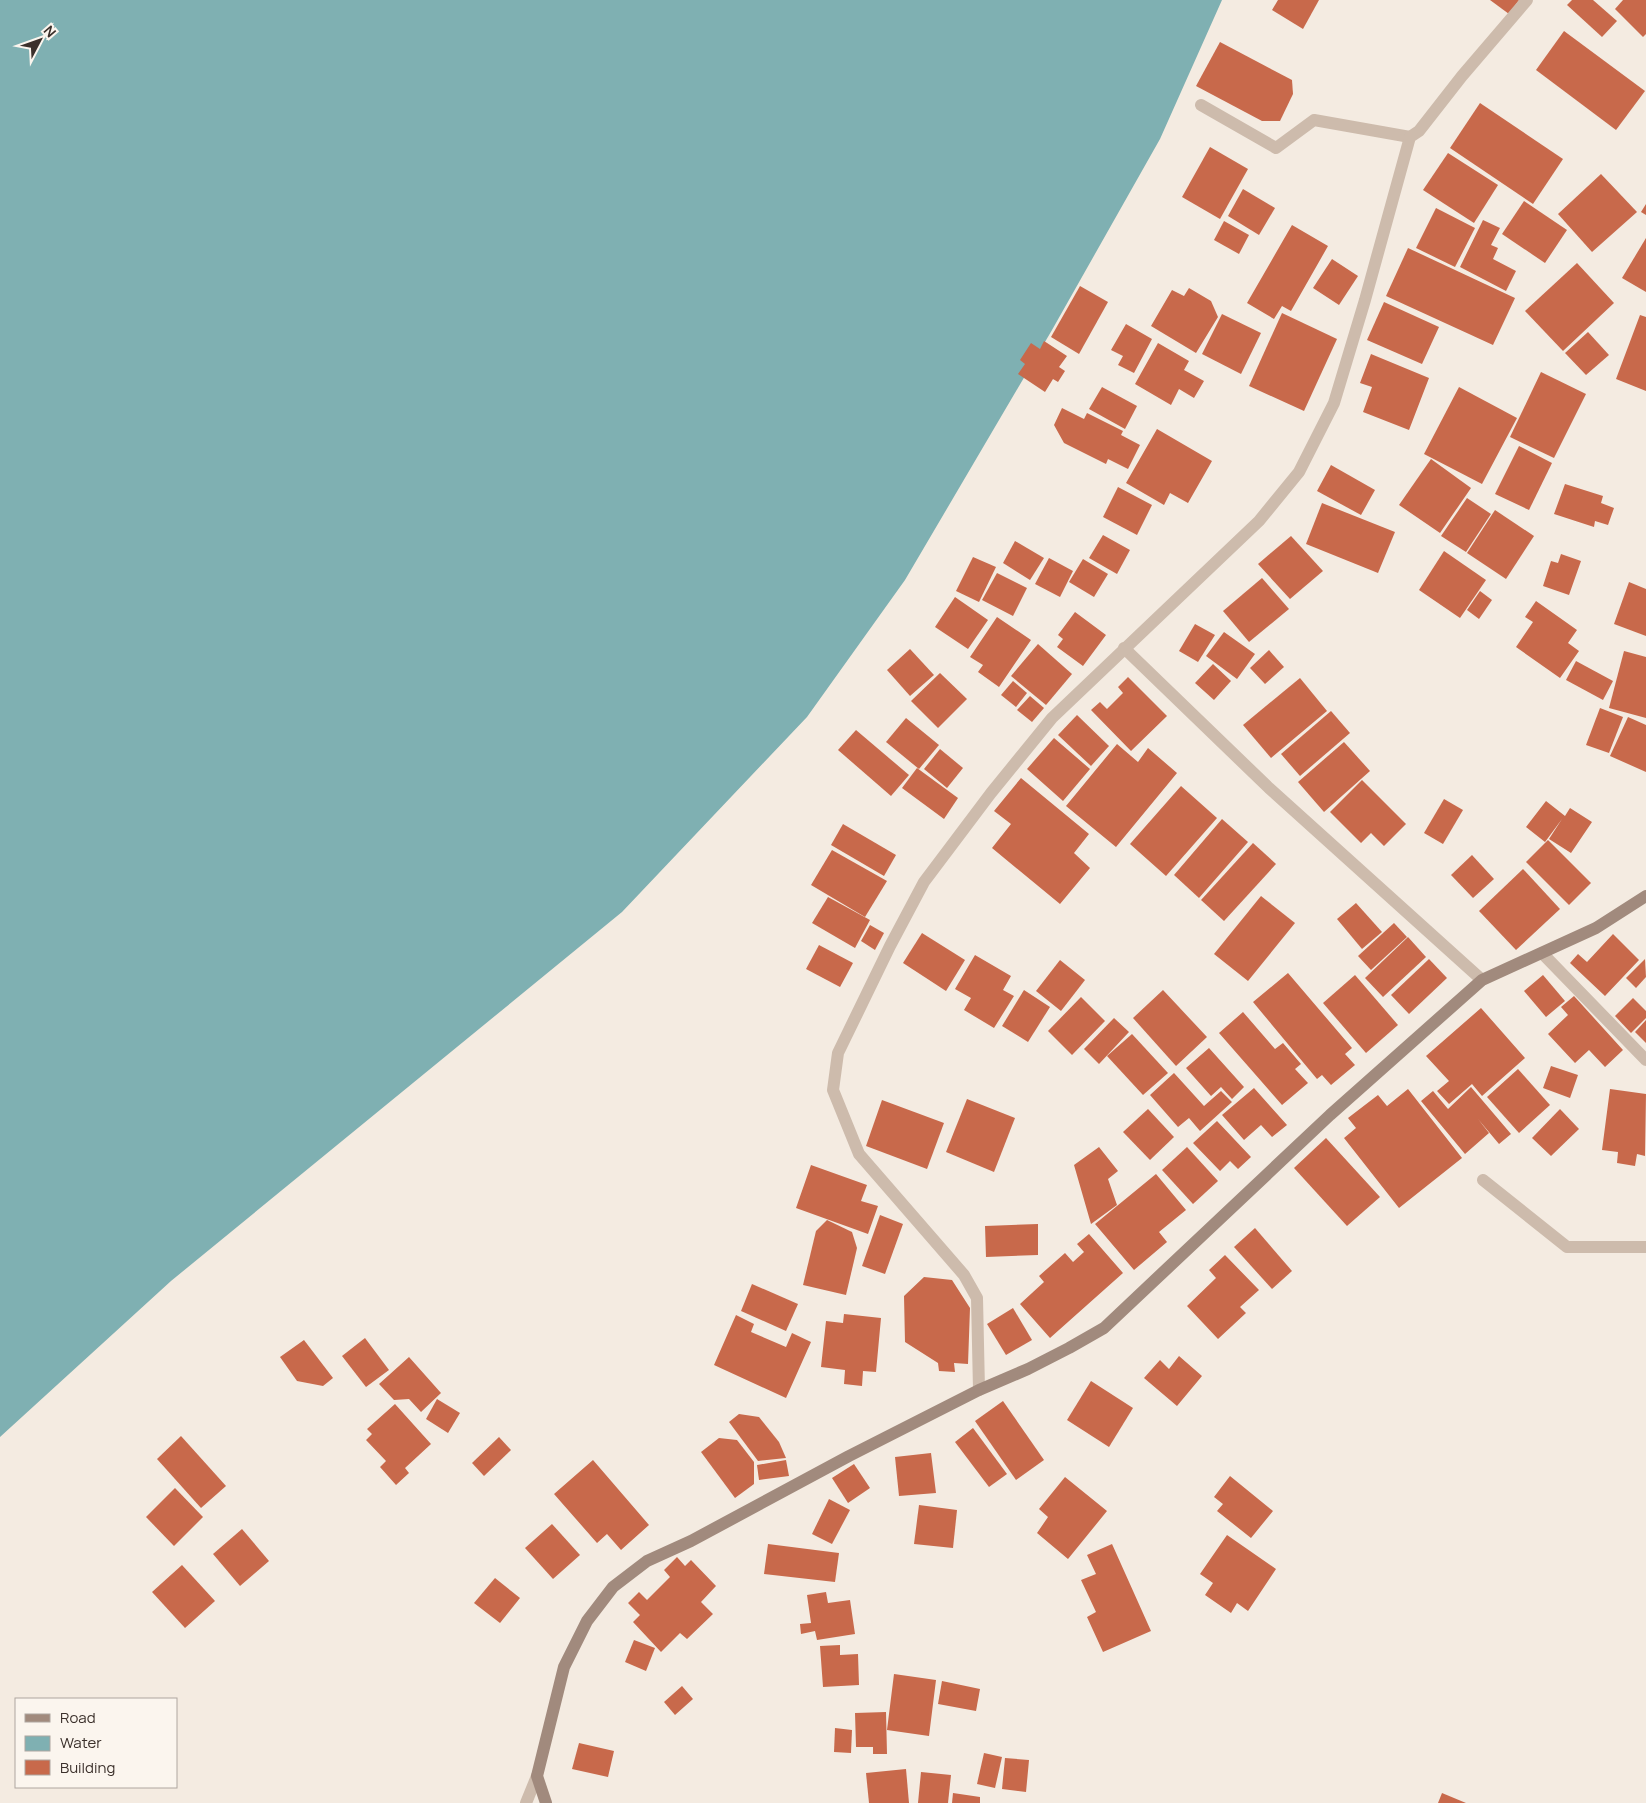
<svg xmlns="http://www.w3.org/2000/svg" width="1646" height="1803" viewBox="0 0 1646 1803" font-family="Manrope,sans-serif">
<rect width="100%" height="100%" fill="#f4ebe1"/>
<path fill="#7fb0b2" d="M0,0H1222L1160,139L1052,330L905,580L807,717L622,912L171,1281L0,1437Z"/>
<g fill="#c8694b">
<path d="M1278,0H1319L1303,29L1272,10Z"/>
<path d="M1490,0H1519L1509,14Z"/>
<path d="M1572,0H1593L1617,21L1602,37L1567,5Z"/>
<path d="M1623,0H1646V34L1643,37L1615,9Z"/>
<path d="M1564,31L1645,91L1616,130L1536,70Z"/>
<path d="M1220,42L1292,80L1293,94L1280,121H1262L1196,86Z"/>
<path d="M1480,103L1563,159L1533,204L1450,148Z"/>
<path d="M1210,147L1248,169L1220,219L1182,197Z"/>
<path d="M1448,153L1498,185L1474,223L1423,190Z"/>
<path d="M1601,174L1637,212L1592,252L1558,214Z"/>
<path d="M1243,189L1275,208L1259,235L1228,216Z"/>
<path d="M1524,201L1567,230L1545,263L1502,234Z"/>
<path d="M1646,204V215L1641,212Z"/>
<path d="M1436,208L1475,228L1455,267L1416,248Z"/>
<path d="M1483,220L1500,228L1491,245L1498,248L1493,259L1516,271L1506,291L1460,267Z"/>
<path d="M1224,221L1249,235L1239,254L1214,240Z"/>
<path d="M1292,225L1328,246L1291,311L1282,306L1274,319L1247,303Z"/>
<path d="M1646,238V292L1622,278Z"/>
<path d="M1408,248L1515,298L1493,345L1386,296Z"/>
<path d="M1332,259L1358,276L1339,305L1313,288Z"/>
<path d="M1577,263L1614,303L1563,351L1525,311Z"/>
<path d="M1080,286L1108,302L1079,354L1051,337Z"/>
<path d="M1189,288L1211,301L1218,317L1196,353L1151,326L1172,290L1184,296Z"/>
<path d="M1384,302L1439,327L1422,364L1367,340Z"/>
<path d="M1282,313L1337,339L1304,411L1249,386Z"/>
<path d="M1222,314L1261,333L1241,374L1202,354Z"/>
<path d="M1640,315L1646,317V391L1616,379Z"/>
<path d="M1126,324L1152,339L1134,373L1118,365L1123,356L1111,350Z"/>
<path d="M1588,332L1609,355L1586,375L1565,353Z"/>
<path d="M1044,341L1067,356L1059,367L1065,371L1058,382L1053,379L1045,392L1018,374L1025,364L1020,360L1031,343L1040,349Z"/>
<path d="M1158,343L1189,361L1184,370L1204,381L1194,398L1179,389L1171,405L1135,384Z"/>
<path d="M1371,354L1429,378L1409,430L1363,412L1372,387L1360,383Z"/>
<path d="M1541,372L1586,394L1554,458L1510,437Z"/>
<path d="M1102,387L1137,406L1125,429L1089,409Z"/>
<path d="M1459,387L1517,418L1482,484L1424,454Z"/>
<path d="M1062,408L1084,419L1087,413L1123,431L1121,435L1140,445L1128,469L1108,459L1106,464L1064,443L1054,425Z"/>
<path d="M1157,429L1212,461L1188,503L1170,493L1164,505L1126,483Z"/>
<path d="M1519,446L1552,463L1529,510L1495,494Z"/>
<path d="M1431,459L1471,488L1440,533L1399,505Z"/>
<path d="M1331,465L1375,490L1361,515L1317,491Z"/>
<path d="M1565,484L1603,496L1601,503L1614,508L1608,525L1595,521L1594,527L1554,514Z"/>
<path d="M1118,487L1152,505L1137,535L1103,517Z"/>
<path d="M1467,498L1491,514L1466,552L1441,536Z"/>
<path d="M1322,503L1395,532L1378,573L1306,544Z"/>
<path d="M1495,510L1534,536L1506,579L1467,553Z"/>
<path d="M1103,535L1130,550L1117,574L1089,558Z"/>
<path d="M1291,536L1323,571L1290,599L1258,564Z"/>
<path d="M1015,541L1044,558L1030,580L1003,563Z"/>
<path d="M1444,551L1486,580L1460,618L1419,590Z"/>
<path d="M1561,554L1581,561L1569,595L1543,586L1551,561L1558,563Z"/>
<path d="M973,557L996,567L979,602L956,591Z"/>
<path d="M1049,558L1073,571L1060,597L1035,584Z"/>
<path d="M1083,559L1108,574L1094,597L1069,582Z"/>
<path d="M997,573L1027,588L1013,616L982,600Z"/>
<path d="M1262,578L1289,609L1249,642L1223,611Z"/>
<path d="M1629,582L1646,589V636L1614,624Z"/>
<path d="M1480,591L1492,600L1479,619L1467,610Z"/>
<path d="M955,597L988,620L968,649L935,627Z"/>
<path d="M1536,601L1577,630L1568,643L1579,651L1560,678L1516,647L1533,622L1525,617Z"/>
<path d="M1075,612L1106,635L1083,666L1057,647L1063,639L1058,635Z"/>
<path d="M997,617L1031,640L999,687L978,672L983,665L970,657Z"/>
<path d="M1195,624L1215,635L1198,662L1179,651Z"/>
<path d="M1224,632L1255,654L1237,679L1206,656Z"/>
<path d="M1038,644L1072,674L1046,705L1011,676Z"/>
<path d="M910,649L934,675L910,696L887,670Z"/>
<path d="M1269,650L1284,667L1265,684L1250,668Z"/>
<path d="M1624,651L1646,657V718L1609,708Z"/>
<path d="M1576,661L1613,681L1603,700L1566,680Z"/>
<path d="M1213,664L1231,681L1214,700L1195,683Z"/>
<path d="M940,673L967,699L938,728L911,701Z"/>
<path d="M1128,677L1167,716L1131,751L1091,710L1100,702L1107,709L1123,693L1118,687Z"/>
<path d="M1300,678L1327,711L1271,758L1243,725Z"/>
<path d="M1013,681L1027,693L1016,707L1001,695Z"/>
<path d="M1030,696L1044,708L1032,722L1017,710Z"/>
<path d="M1600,708L1623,717L1609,753L1586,745Z"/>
<path d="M1331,711L1350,733L1300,776L1281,754Z"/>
<path d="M1077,715L1109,746L1091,766L1058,735Z"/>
<path d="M1628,717L1646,725V772L1610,756Z"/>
<path d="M906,718L939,745L919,769L886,742Z"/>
<path d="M856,730L909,775L891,796L838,750Z"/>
<path d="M1054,738L1090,769L1063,801L1027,769Z"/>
<path d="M1344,742L1370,771L1324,812L1298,782Z"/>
<path d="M1117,744L1138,762L1148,748L1177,773L1116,847L1066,806Z"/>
<path d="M940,749L963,768L947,788L924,769Z"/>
<path d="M917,768L958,798L944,819L902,788Z"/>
<path d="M1021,778L1089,834L1074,853L1090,868L1060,904L992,848L1011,824L994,811Z"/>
<path d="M1362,780L1406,824L1384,846L1371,833L1361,843L1330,812Z"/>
<path d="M1181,786L1217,818L1166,876L1130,844Z"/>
<path d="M1444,799L1463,810L1443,844L1424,833Z"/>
<path d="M1546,801L1565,816L1570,808L1592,822L1571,853L1549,839L1562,819L1545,842L1526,827Z"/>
<path d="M1222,819L1248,842L1199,898L1174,875Z"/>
<path d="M843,824L896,855L884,876L831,845Z"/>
<path d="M1548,840L1591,883L1569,905L1526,862Z"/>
<path d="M1253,843L1276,864L1224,921L1201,900Z"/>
<path d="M832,850L887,881L865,917L811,885Z"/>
<path d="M1472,855L1494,879L1473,898L1451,875Z"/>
<path d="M1523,869L1560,909L1516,950L1479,911Z"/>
<path d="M1261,896L1295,923L1248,981L1214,954Z"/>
<path d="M828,897L870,920L855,948L812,923Z"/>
<path d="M1356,903L1382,932L1362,949L1337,919Z"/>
<path d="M1394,923L1407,937L1371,970L1358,956Z"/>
<path d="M870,925L884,933L875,950L861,941Z"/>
<path d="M922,933L965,960L946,991L903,963Z"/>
<path d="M1613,934L1639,960L1605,996L1570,963L1578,954L1587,962Z"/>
<path d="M1408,937L1426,957L1383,997L1365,978Z"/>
<path d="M819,945L853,963L840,987L806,969Z"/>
<path d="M975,955L1011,976L1003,990L1014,996L994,1028L964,1010L971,998L955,989Z"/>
<path d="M1429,959L1447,978L1409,1014L1391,995Z"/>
<path d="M1645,959L1646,977L1636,988L1626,978Z"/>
<path d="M1060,960L1085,980L1061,1011L1036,991Z"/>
<path d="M1288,973L1352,1048L1345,1054L1355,1065L1331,1085L1322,1075L1317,1079L1253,1002Z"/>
<path d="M1355,975L1398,1025L1366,1053L1323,1003Z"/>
<path d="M1543,975L1565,1001L1546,1017L1524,991Z"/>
<path d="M1024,990L1050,1007L1028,1042L1002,1026Z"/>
<path d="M1163,990L1207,1037L1176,1066L1133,1018Z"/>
<path d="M1574,996L1623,1050L1605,1067L1589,1050L1575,1063L1548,1034L1568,1015L1561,1007Z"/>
<path d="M1081,997L1105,1021L1072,1055L1048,1031Z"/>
<path d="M1633,998L1646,1011V1018L1631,1033L1615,1016Z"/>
<path d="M1481,1008L1525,1058L1482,1096L1472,1084L1449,1104L1437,1091L1449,1081L1426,1056Z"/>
<path d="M1243,1012L1275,1049L1283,1043L1301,1064L1295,1069L1308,1083L1282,1105L1219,1033Z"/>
<path d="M1114,1018L1129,1032L1099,1064L1084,1049Z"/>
<path d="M1646,1020V1043L1635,1032Z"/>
<path d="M1132,1034L1168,1073L1143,1095L1107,1056Z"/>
<path d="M1209,1048L1244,1087L1232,1099L1221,1087L1211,1096L1186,1068Z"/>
<path d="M1551,1066L1578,1075L1570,1098L1543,1088Z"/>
<path d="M1518,1069L1550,1105L1519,1133L1487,1097Z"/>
<path d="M1174,1073L1204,1106L1221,1091L1232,1102L1200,1131L1189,1118L1178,1127L1150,1095Z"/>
<path d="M1471,1087L1511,1134L1499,1144L1478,1119L1489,1133L1465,1154L1421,1101L1433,1091L1448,1109Z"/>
<path d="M1254,1088L1287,1125L1272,1137L1261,1125L1244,1140L1222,1115Z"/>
<path d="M1408,1089L1462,1158L1399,1208L1344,1138L1356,1128L1348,1118L1378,1095L1387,1106Z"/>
<path d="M1610,1089L1646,1094L1645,1156L1637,1154L1635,1166L1617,1163L1618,1152L1602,1150Z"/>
<path d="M967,1099L1015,1118L994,1172L946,1152Z"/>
<path d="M882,1100L944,1123L927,1169L866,1146Z"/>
<path d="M1148,1109L1174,1137L1150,1160L1123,1132Z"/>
<path d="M1560,1109L1579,1129L1551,1156L1532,1138Z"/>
<path d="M1217,1121L1251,1157L1238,1169L1230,1161L1220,1171L1193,1143Z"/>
<path d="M1326,1138L1380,1197L1347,1226L1294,1168Z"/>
<path d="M1099,1147L1118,1171L1108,1179L1117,1205L1091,1224L1074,1165Z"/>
<path d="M1187,1147L1218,1181L1193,1204L1162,1170Z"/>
<path d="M811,1165L867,1185L861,1201L878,1206L868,1234L796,1208Z"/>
<path d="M1156,1174L1186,1210L1159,1232L1167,1242L1134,1270L1095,1224Z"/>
<path d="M880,1215L903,1224L885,1274L862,1266Z"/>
<path d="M827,1220L852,1232L857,1248L846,1295L803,1285L816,1231Z"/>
<path d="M1038,1224V1255L986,1257L985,1226Z"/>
<path d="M1255,1228L1292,1271L1272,1289L1234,1247Z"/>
<path d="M1089,1234L1123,1273L1050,1338L1020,1304L1044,1282L1039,1276L1065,1253L1073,1262L1084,1252L1077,1244Z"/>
<path d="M1225,1255L1259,1290L1240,1307L1246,1313L1218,1339L1187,1306L1216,1278L1209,1270Z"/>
<path d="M924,1277L952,1280L970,1308L968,1364L954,1363L955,1372L939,1371L938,1363L905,1342L904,1296Z"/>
<path d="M752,1284L798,1304L786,1331L741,1311Z"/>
<path d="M1013,1308L1032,1340L1006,1355L987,1324Z"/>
<path d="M844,1314L881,1318L876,1372L863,1371L862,1386L844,1384L845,1370L821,1367L826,1321L843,1323Z"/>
<path d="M736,1315L754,1324L751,1332L786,1347L792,1333L811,1342L786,1398L714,1365Z"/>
<path d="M365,1338L389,1370L366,1387L342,1356Z"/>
<path d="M304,1340L333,1378L323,1386L297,1381L280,1357Z"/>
<path d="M1179,1356L1202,1376L1177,1406L1144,1378L1160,1360L1169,1369Z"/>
<path d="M409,1357L441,1393L421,1412L409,1399L394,1400L379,1384Z"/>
<path d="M1091,1381L1133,1408L1109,1447L1067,1420Z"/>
<path d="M437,1399L460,1413L448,1433L426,1419Z"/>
<path d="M1003,1401L1044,1460L1016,1480L975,1421Z"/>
<path d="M395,1404L431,1444L405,1468L409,1473L396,1485L380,1467L386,1461L366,1440L372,1434L367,1429Z"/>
<path d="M739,1414L759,1417L779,1442L786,1458L758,1461L729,1422Z"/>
<path d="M973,1428L1007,1474L989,1487L955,1442Z"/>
<path d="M181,1436L226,1486L201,1508L157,1459Z"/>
<path d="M499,1437L511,1450L484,1476L472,1463Z"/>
<path d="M719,1438L737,1440L754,1462V1484L735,1498L701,1452Z"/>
<path d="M931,1453L936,1493L899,1496L895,1457Z"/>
<path d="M593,1460L649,1525L621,1550L607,1534L597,1543L554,1494Z"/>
<path d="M786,1460L789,1476L759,1480L757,1465Z"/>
<path d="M854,1464L870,1488L848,1503L832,1478Z"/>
<path d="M1230,1476L1273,1511L1251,1538L1217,1511L1223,1504L1214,1497Z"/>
<path d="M1065,1477L1107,1511L1068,1559L1037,1533L1048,1517L1039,1509Z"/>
<path d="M175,1488L203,1517L174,1546L146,1517Z"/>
<path d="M829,1499L850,1510L832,1544L812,1534Z"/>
<path d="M919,1505L957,1510L953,1548L914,1544Z"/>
<path d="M552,1524L580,1555L553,1579L525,1548Z"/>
<path d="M242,1529L269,1561L240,1586L213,1554Z"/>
<path d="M1227,1535L1276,1569L1248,1611L1237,1603L1231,1613L1205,1595L1213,1583L1200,1574Z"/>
<path d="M768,1544L839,1553L835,1582L764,1574Z"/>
<path d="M1112,1544L1151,1631L1103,1652L1087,1617L1096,1612L1081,1580L1096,1574L1087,1555Z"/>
<path d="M677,1557L685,1566L691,1560L716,1586L701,1602L713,1614L687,1639L680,1633L661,1652L633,1622L640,1615L628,1603L639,1592L647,1600L670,1577L664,1570Z"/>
<path d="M182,1565L215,1601L185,1628L152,1592Z"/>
<path d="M495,1578L520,1598L500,1623L474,1603Z"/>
<path d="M826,1592L828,1603L850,1600L855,1634L817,1640L815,1631L801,1634L800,1624L811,1623L807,1595Z"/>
<path d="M634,1640L655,1648L646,1671L625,1662Z"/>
<path d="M840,1645V1655L858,1654L859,1685L823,1687L820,1646Z"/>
<path d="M894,1674L936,1680L929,1736L887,1730Z"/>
<path d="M942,1681L980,1689L976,1711L938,1704Z"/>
<path d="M682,1686L693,1699L675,1715L664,1702Z"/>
<path d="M886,1712L887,1754H873V1747H856L855,1713Z"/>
<path d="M835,1728L852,1730L851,1753L834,1752Z"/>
<path d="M579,1743L614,1751L608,1777L572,1769Z"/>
<path d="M984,1753L1002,1757L995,1788L977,1784Z"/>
<path d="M1005,1758L1029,1760L1026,1792L1002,1789Z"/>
<path d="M906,1769L909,1803H869L866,1773Z"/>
<path d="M921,1772L951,1775L948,1803H918Z"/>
<path d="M953,1793L980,1797V1803H952Z"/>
<path d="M1442,1793L1466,1803H1438Z"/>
</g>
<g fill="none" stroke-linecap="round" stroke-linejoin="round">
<g stroke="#cdbbac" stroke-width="12">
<path d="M1201,105L1276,148L1314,120L1410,137"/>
<path d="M1124,648L1269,788L1482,980"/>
<path d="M1542,953L1646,1060"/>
<path d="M1483,1180L1567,1247H1646"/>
<path d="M979,1390L977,1298L964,1275L859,1154L833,1090L838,1053L890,946L924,882L991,793L1052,718L1259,521L1299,472L1334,403L1365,300L1410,137L1419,131L1462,76L1527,0"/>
<path d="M526,1803L537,1776"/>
</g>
<path stroke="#a18a7d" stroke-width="12" d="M546,1803L537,1776L564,1667L587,1621L613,1587L647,1561L691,1541L849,1456L979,1390L1028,1369L1069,1348L1104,1328L1330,1115L1482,980L1596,928L1646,896"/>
</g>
<rect x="15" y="1698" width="162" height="90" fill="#fbf5ee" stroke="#aea6a0"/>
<rect x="25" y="1714" width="25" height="8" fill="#a18a7d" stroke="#aea6a0"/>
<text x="60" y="1723" font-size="15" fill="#3b302b">Road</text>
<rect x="25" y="1736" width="25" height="15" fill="#7fb0b2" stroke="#aea6a0"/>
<text x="60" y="1748" font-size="15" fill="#3b302b">Water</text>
<rect x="25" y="1760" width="25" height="15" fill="#c8694b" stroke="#aea6a0"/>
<text x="60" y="1773" font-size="15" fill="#3b302b">Building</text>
<g transform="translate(40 40) rotate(49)" stroke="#fbf5ee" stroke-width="4" paint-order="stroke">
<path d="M0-4L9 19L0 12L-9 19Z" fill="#3b302b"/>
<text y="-8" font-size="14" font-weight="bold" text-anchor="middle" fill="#3b302b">N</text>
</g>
</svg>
